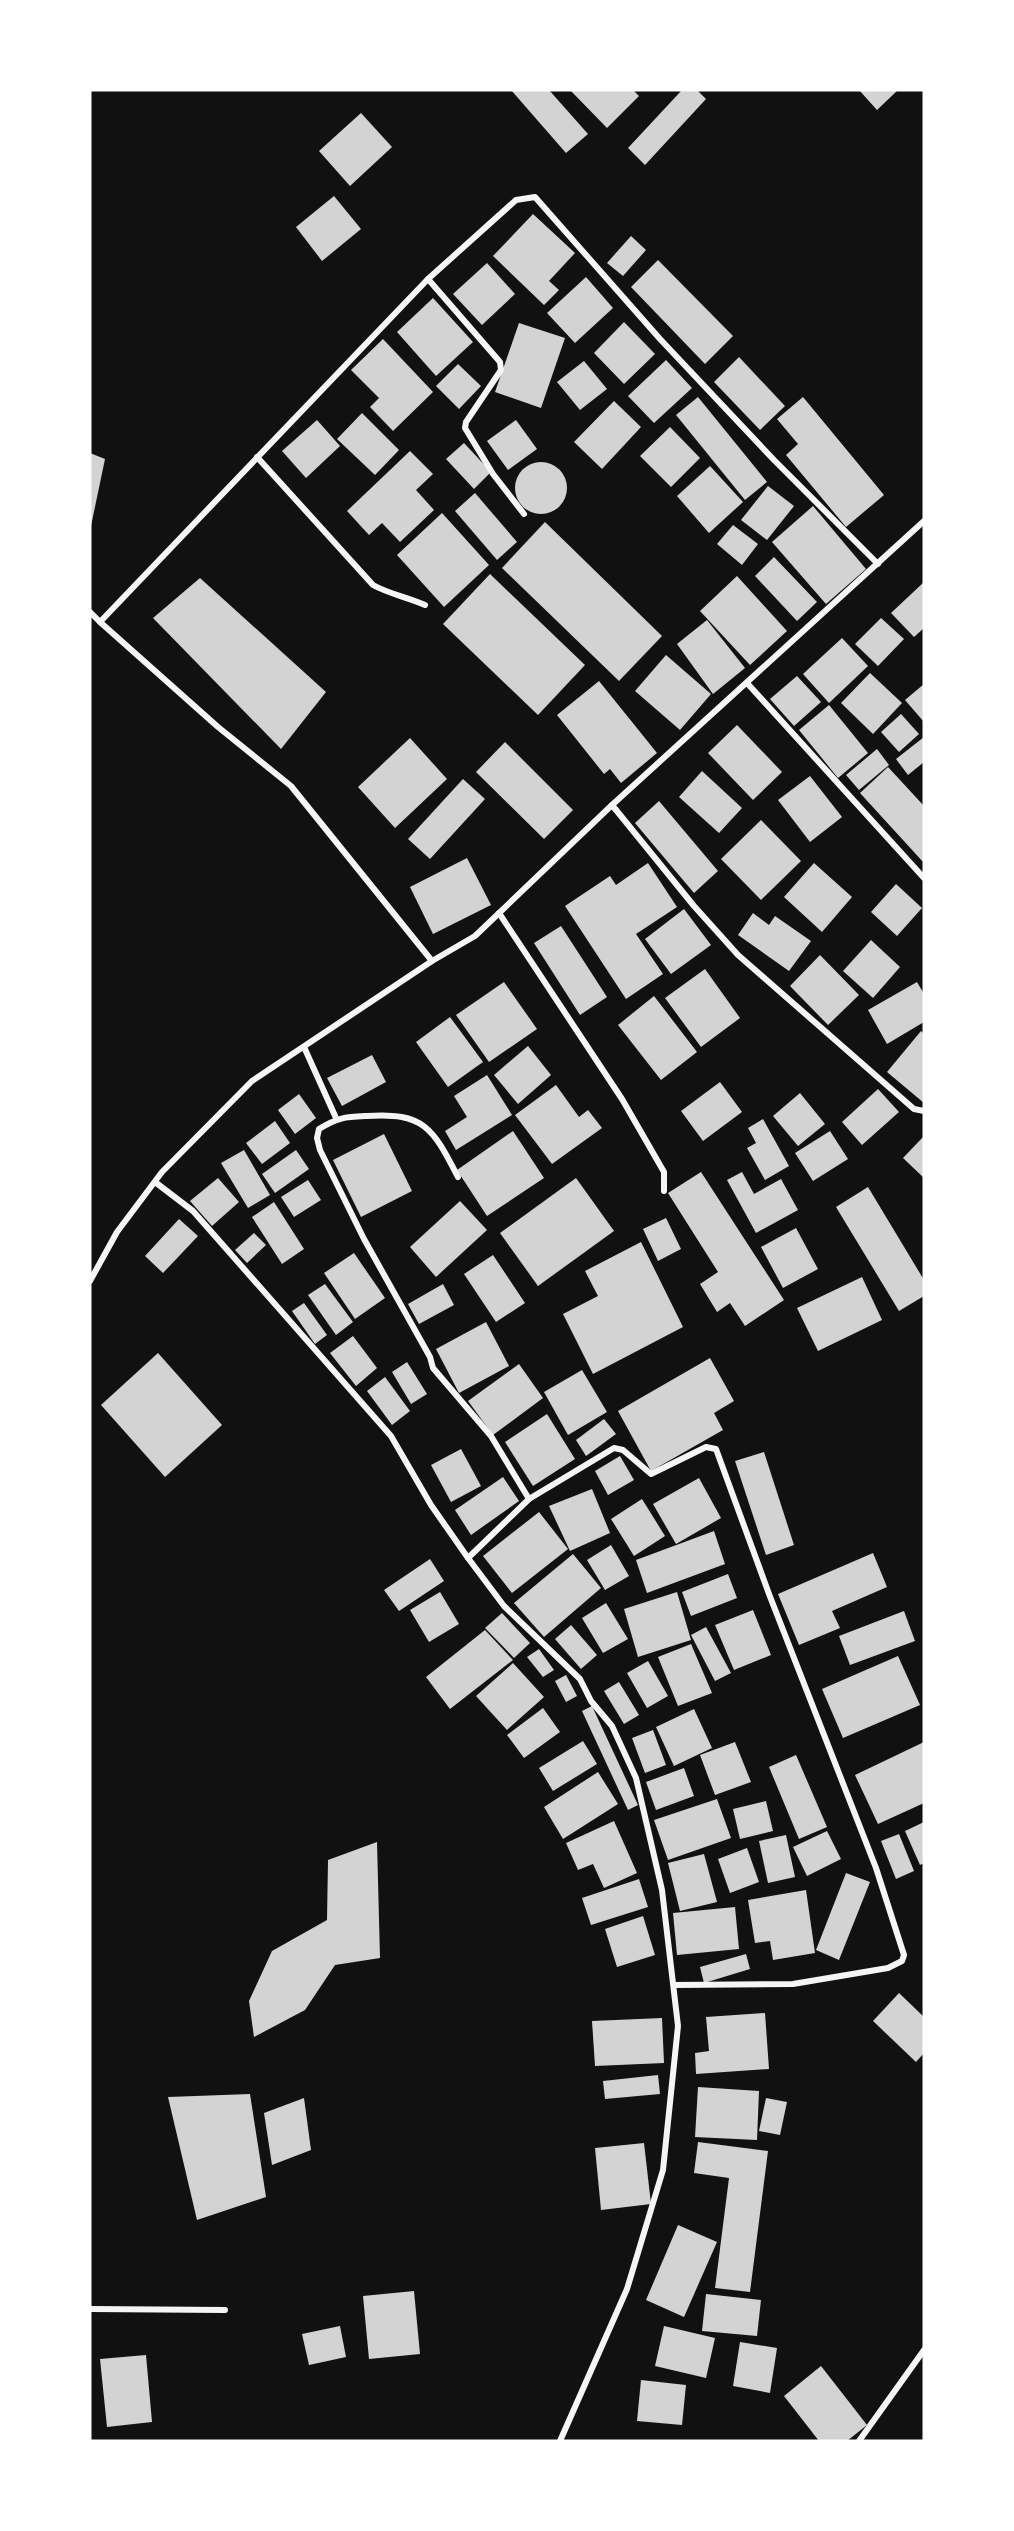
<svg xmlns="http://www.w3.org/2000/svg" width="1014" height="2531" viewBox="0 0 1014 2531" font-family="Rubik,sans-serif">
<rect width="100%" height="100%" fill="#111"/>
<g fill="#d3d3d3">
<path d="M511,90H549L588,134L566,153Z"/>
<path d="M570,90H633L639,96L607,128Z"/>
<path d="M682,90H697L706,99L645,165L628,148Z"/>
<path d="M859,90H898L877,110Z"/>
<path d="M361,113L392,147L350,186L319,151Z"/>
<path d="M334,196L361,229L322,261L296,227Z"/>
<path d="M533,214L575,253L549,281L559,290L544,305L493,256Z"/>
<path d="M631,236L646,250L623,276L607,263Z"/>
<path d="M658,260L733,336L705,364L631,287Z"/>
<path d="M487,263L515,294L482,325L453,294Z"/>
<path d="M586,277L613,308L575,343L547,313Z"/>
<path d="M433,298L473,342L436,376L397,332Z"/>
<path d="M624,322L655,354L624,384L594,353Z"/>
<path d="M519,323L565,338L541,408L495,392Z"/>
<path d="M383,339L433,392L393,431L370,407L379,398L351,370Z"/>
<path d="M739,357L785,406L760,430L714,382Z"/>
<path d="M666,360L692,388L654,423L628,396Z"/>
<path d="M584,361L607,389L580,410L557,382Z"/>
<path d="M458,364L481,386L459,409L436,386Z"/>
<path d="M698,397L767,482L745,500L676,415Z"/>
<path d="M803,397L884,495L846,527L786,455L798,444L777,419Z"/>
<path d="M614,401L641,427L602,469L574,442Z"/>
<path d="M362,413L399,450L375,475L337,439Z"/>
<path d="M317,420L340,446L306,478L282,451Z"/>
<path d="M516,420L537,449L508,470L487,441Z"/>
<path d="M670,427L700,458L671,487L640,456Z"/>
<path d="M464,443L491,472L474,489L446,459Z"/>
<path d="M410,451L433,474L416,490L434,510L400,542L382,523L369,535L347,511Z"/>
<path d="M90,453L105,459L91,526H90Z"/>
<circle cx="541" cy="488" r="26"/>
<path d="M710,466L743,502L709,533L677,496Z"/>
<path d="M768,486L794,506L767,540L741,520Z"/>
<path d="M475,493L517,542L497,560L455,511Z"/>
<path d="M813,506L866,569L826,604L772,542Z"/>
<path d="M442,513L489,565L444,607L397,555Z"/>
<path d="M545,522L662,636L619,681L502,568Z"/>
<path d="M733,525L758,544L742,565L717,544Z"/>
<path d="M774,557L817,602L797,621L755,576Z"/>
<path d="M490,574L585,665L538,715L443,624Z"/>
<path d="M737,576L787,631L750,665L700,611Z"/>
<path d="M200,578L326,692L281,749L153,618Z"/>
<path d="M924,582V628L914,637L891,613Z"/>
<path d="M881,618L904,639L878,666L855,644Z"/>
<path d="M707,620L745,668L713,694L677,644Z"/>
<path d="M842,638L868,666L829,703L803,674Z"/>
<path d="M666,655L711,694L680,730L635,691Z"/>
<path d="M870,673L902,703L873,734L841,703Z"/>
<path d="M797,676L821,702L794,726L770,699Z"/>
<path d="M599,681L657,753L621,783L610,769L604,774L557,715Z"/>
<path d="M924,684V722L905,700Z"/>
<path d="M829,705L868,753L838,778L799,730Z"/>
<path d="M901,714L919,734L899,752L881,732Z"/>
<path d="M737,725L782,772L753,800L708,753Z"/>
<path d="M924,737V762L908,775L896,759Z"/>
<path d="M410,738L447,779L395,828L358,787Z"/>
<path d="M505,742L573,810L544,839L476,772Z"/>
<path d="M877,749L889,765L859,790L846,775Z"/>
<path d="M888,767L924,806V863L860,793Z"/>
<path d="M702,771L742,808L719,833L679,797Z"/>
<path d="M810,776L842,817L810,842L778,800Z"/>
<path d="M463,779L485,799L430,859L408,839Z"/>
<path d="M659,801L718,871L694,893L635,823Z"/>
<path d="M761,820L801,861L761,900L721,859Z"/>
<path d="M467,858L491,905L433,934L410,887Z"/>
<path d="M648,863L677,907L636,934L663,974L626,999L565,906L610,876L616,885Z"/>
<path d="M814,863L852,897L822,932L784,897Z"/>
<path d="M896,884L922,908L897,936L871,912Z"/>
<path d="M684,909L711,945L671,974L645,939Z"/>
<path d="M753,913L769,925L775,916L811,941L789,971L738,935Z"/>
<path d="M561,926L607,997L580,1015L534,943Z"/>
<path d="M871,940L900,967L873,998L843,971Z"/>
<path d="M820,955L859,995L828,1025L790,986Z"/>
<path d="M705,969L740,1018L701,1047L665,998Z"/>
<path d="M504,982L537,1029L489,1062L456,1015Z"/>
<path d="M917,982L924,994V1022L887,1044L868,1010Z"/>
<path d="M654,996L697,1052L661,1080L618,1025Z"/>
<path d="M450,1017L483,1062L448,1087L416,1042Z"/>
<path d="M921,1031L924,1034V1103L887,1072Z"/>
<path d="M528,1046L551,1075L518,1104L494,1075Z"/>
<path d="M372,1055L386,1082L342,1106L327,1078Z"/>
<path d="M487,1075L512,1115L456,1150L445,1131L467,1117L454,1096Z"/>
<path d="M720,1082L742,1112L703,1141L681,1111Z"/>
<path d="M556,1085L579,1117L588,1110L602,1128L552,1164L515,1115Z"/>
<path d="M878,1089L899,1112L862,1145L842,1122Z"/>
<path d="M800,1093L825,1124L798,1146L773,1116Z"/>
<path d="M299,1094L316,1118L295,1134L278,1110Z"/>
<path d="M763,1119L789,1166L765,1180L747,1148L756,1143L748,1128Z"/>
<path d="M275,1121L290,1143L262,1164L246,1143Z"/>
<path d="M513,1131L544,1178L487,1216L457,1170Z"/>
<path d="M830,1131L848,1159L813,1181L795,1153Z"/>
<path d="M384,1134L412,1191L361,1217L333,1160Z"/>
<path d="M924,1136V1178L903,1158Z"/>
<path d="M244,1150L270,1195L248,1208L221,1163Z"/>
<path d="M296,1150L309,1169L275,1193L262,1174Z"/>
<path d="M701,1172L784,1300L745,1326L730,1303L717,1312L700,1284L718,1272L668,1193Z"/>
<path d="M742,1172L754,1194L781,1179L798,1210L756,1233L727,1180Z"/>
<path d="M218,1178L239,1202L212,1226L190,1201Z"/>
<path d="M576,1178L614,1231L538,1286L500,1233Z"/>
<path d="M308,1180L321,1200L294,1217L281,1197Z"/>
<path d="M868,1187L924,1280V1296L899,1311L836,1207Z"/>
<path d="M460,1201L487,1230L436,1277L410,1247Z"/>
<path d="M274,1202L304,1249L282,1264L252,1217Z"/>
<path d="M666,1218L681,1249L658,1261L643,1229Z"/>
<path d="M179,1219L198,1236L163,1273L145,1256Z"/>
<path d="M796,1228L818,1269L783,1288L761,1247Z"/>
<path d="M254,1233L266,1245L247,1263L235,1250Z"/>
<path d="M641,1242L683,1327L593,1374L563,1314L598,1296L585,1271Z"/>
<path d="M354,1253L385,1298L355,1319L324,1273Z"/>
<path d="M493,1255L525,1303L496,1322L464,1274Z"/>
<path d="M862,1277L882,1320L818,1351L797,1308Z"/>
<path d="M325,1284L353,1322L336,1335L308,1295Z"/>
<path d="M443,1284L454,1305L419,1324L408,1304Z"/>
<path d="M304,1303L327,1335L315,1344L292,1311Z"/>
<path d="M486,1322L509,1366L459,1393L436,1349Z"/>
<path d="M353,1336L377,1368L356,1386L330,1353Z"/>
<path d="M158,1353L222,1425L165,1477L101,1405Z"/>
<path d="M710,1358L734,1401L714,1413L723,1430L651,1471L618,1411Z"/>
<path d="M407,1362L427,1394L411,1404L392,1372Z"/>
<path d="M519,1364L543,1398L493,1435L468,1401Z"/>
<path d="M582,1370L607,1412L568,1435L544,1392Z"/>
<path d="M385,1377L410,1411L392,1425L367,1391Z"/>
<path d="M547,1414L575,1459L533,1486L505,1442Z"/>
<path d="M604,1419L616,1434L586,1456L576,1440Z"/>
<path d="M461,1449L481,1486L451,1502L431,1465Z"/>
<path d="M764,1452L794,1545L766,1555L735,1461Z"/>
<path d="M620,1456L634,1480L608,1495L595,1471Z"/>
<path d="M503,1477L519,1501L471,1535L455,1510Z"/>
<path d="M699,1478L721,1518L676,1544L653,1504Z"/>
<path d="M592,1489L610,1533L570,1551L549,1506Z"/>
<path d="M642,1499L665,1536L634,1556L611,1519Z"/>
<path d="M539,1512L568,1549L512,1593L483,1556Z"/>
<path d="M714,1531L725,1564L647,1593L636,1560Z"/>
<path d="M611,1545L629,1576L605,1590L587,1560Z"/>
<path d="M873,1553L887,1587L832,1611L840,1628L799,1645L778,1594Z"/>
<path d="M573,1554L601,1588L544,1637L514,1603Z"/>
<path d="M430,1559L444,1581L399,1611L384,1590Z"/>
<path d="M728,1574L737,1598L691,1616L682,1592Z"/>
<path d="M440,1592L459,1624L429,1642L410,1610Z"/>
<path d="M677,1592L691,1640L638,1657L624,1609Z"/>
<path d="M606,1603L628,1639L603,1653L582,1618Z"/>
<path d="M753,1610L771,1655L734,1670L715,1625Z"/>
<path d="M904,1611L915,1641L850,1665L839,1636Z"/>
<path d="M502,1613L530,1643L514,1658L485,1628Z"/>
<path d="M571,1625L597,1655L581,1669L555,1639Z"/>
<path d="M706,1627L731,1673L715,1681L691,1635Z"/>
<path d="M485,1630L513,1660L450,1709L426,1677Z"/>
<path d="M691,1644L712,1693L678,1706L658,1657Z"/>
<path d="M539,1649L554,1670L543,1677L527,1657Z"/>
<path d="M898,1656L920,1705L843,1738L822,1689Z"/>
<path d="M648,1661L668,1696L647,1708L627,1673Z"/>
<path d="M513,1663L544,1697L507,1730L476,1696Z"/>
<path d="M566,1675L577,1696L566,1702L555,1681Z"/>
<path d="M619,1682L639,1715L624,1724L604,1691Z"/>
<path d="M592,1706L638,1805L628,1810L582,1711Z"/>
<path d="M543,1708L560,1732L524,1758L507,1735Z"/>
<path d="M694,1709L712,1748L674,1766L656,1727Z"/>
<path d="M653,1730L666,1765L645,1773L632,1738Z"/>
<path d="M583,1741L597,1764L553,1791L539,1768Z"/>
<path d="M735,1742L751,1782L715,1795L700,1755Z"/>
<path d="M924,1742V1803L878,1824L855,1775Z"/>
<path d="M796,1755L827,1827L799,1839L769,1767Z"/>
<path d="M684,1768L694,1796L656,1810L646,1782Z"/>
<path d="M598,1772L618,1804L563,1839L544,1807Z"/>
<path d="M717,1799L731,1838L668,1860L654,1820Z"/>
<path d="M766,1801L773,1831L740,1839L733,1809Z"/>
<path d="M614,1821L637,1873L604,1888L593,1864L578,1870L566,1843Z"/>
<path d="M924,1822V1863L920,1865L905,1831Z"/>
<path d="M827,1831L841,1859L807,1876L793,1847Z"/>
<path d="M899,1834L914,1871L896,1879L881,1841Z"/>
<path d="M786,1835L795,1877L768,1883L759,1841Z"/>
<path d="M377,1842L380,1958L335,1965L305,2010L254,2037L249,2001L272,1951L327,1920L328,1860Z"/>
<path d="M747,1848L759,1882L730,1893L718,1859Z"/>
<path d="M704,1854L717,1902L680,1911L668,1863Z"/>
<path d="M846,1873L870,1882L839,1960L816,1950Z"/>
<path d="M639,1879L648,1907L591,1925L582,1898Z"/>
<path d="M806,1890L815,1953L773,1960L770,1941L755,1943L748,1900Z"/>
<path d="M735,1907L739,1949L677,1955L673,1913Z"/>
<path d="M643,1916L655,1955L617,1967L605,1929Z"/>
<path d="M746,1954L750,1969L704,1983L700,1967Z"/>
<path d="M899,1993L924,2017V2053L916,2062L873,2021Z"/>
<path d="M765,2013L769,2069L696,2074L695,2053L709,2051L706,2017Z"/>
<path d="M662,2018L664,2063L595,2066L592,2021Z"/>
<path d="M658,2075L660,2094L605,2099L603,2081Z"/>
<path d="M698,2087L759,2091L757,2140L695,2137Z"/>
<path d="M250,2094L266,2197L197,2220L168,2097Z"/>
<path d="M304,2098L311,2150L272,2165L264,2113Z"/>
<path d="M766,2098L787,2102L780,2135L759,2131Z"/>
<path d="M698,2142L768,2151L750,2292L715,2288L729,2178L694,2173Z"/>
<path d="M644,2143L651,2204L601,2210L595,2148Z"/>
<path d="M678,2225L717,2242L684,2317L646,2300Z"/>
<path d="M414,2291L420,2354L369,2359L363,2296Z"/>
<path d="M706,2294L761,2300L757,2336L702,2331Z"/>
<path d="M340,2326L346,2357L309,2365L302,2334Z"/>
<path d="M664,2326L715,2338L706,2378L655,2366Z"/>
<path d="M740,2342L777,2348L770,2393L733,2386Z"/>
<path d="M146,2355L152,2422L107,2427L100,2359Z"/>
<path d="M821,2366L867,2425L847,2441H819L784,2396Z"/>
<path d="M641,2380L686,2385L682,2425L637,2421Z"/>
</g>
<g fill="none" stroke-linecap="round" stroke-linejoin="round">
<g stroke="#f5f5f5" stroke-width="6">
<path d="M257,457L373,585C389,594 407,597 425,605"/>
<path d="M524,514L493,474L465,428L466,422L501,370L500,362L428,279L516,200L535,197L660,339L774,460L878,564"/>
<path d="M90,612L100,622L428,279"/>
<path d="M100,622L218,727L291,786L432,961"/>
<path d="M747,683L924,878"/>
<path d="M612,805L694,906L738,955L914,1109L924,1111"/>
<path d="M499,913L622,1099L664,1172V1191"/>
<path d="M304,1047L336,1118"/>
<path d="M458,1177C433,1129 425,1112 367,1116C346,1117 338,1117 319,1129L317,1138L320,1150L364,1239L430,1357L433,1368L491,1436L529,1499"/>
<path d="M155,1182L193,1211L391,1436L431,1505L468,1558L529,1499L614,1448L623,1450L651,1474L706,1447L716,1449L769,1594L876,1868L904,1955L902,1961L888,1968L793,1984L674,1985"/>
<path d="M90,1281L117,1232L162,1172L252,1081L432,961L475,936L612,805L924,521"/>
<path d="M468,1558L504,1606L580,1679L591,1701L612,1726L636,1778L662,1890L678,2026L663,2170L627,2289L560,2441"/>
<path d="M90,2309L225,2310"/>
<path d="M859,2441L924,2350"/>
</g>
</g>
<rect width="1014" height="2531" fill="none" stroke="#ffffff" stroke-width="183"/>
</svg>
